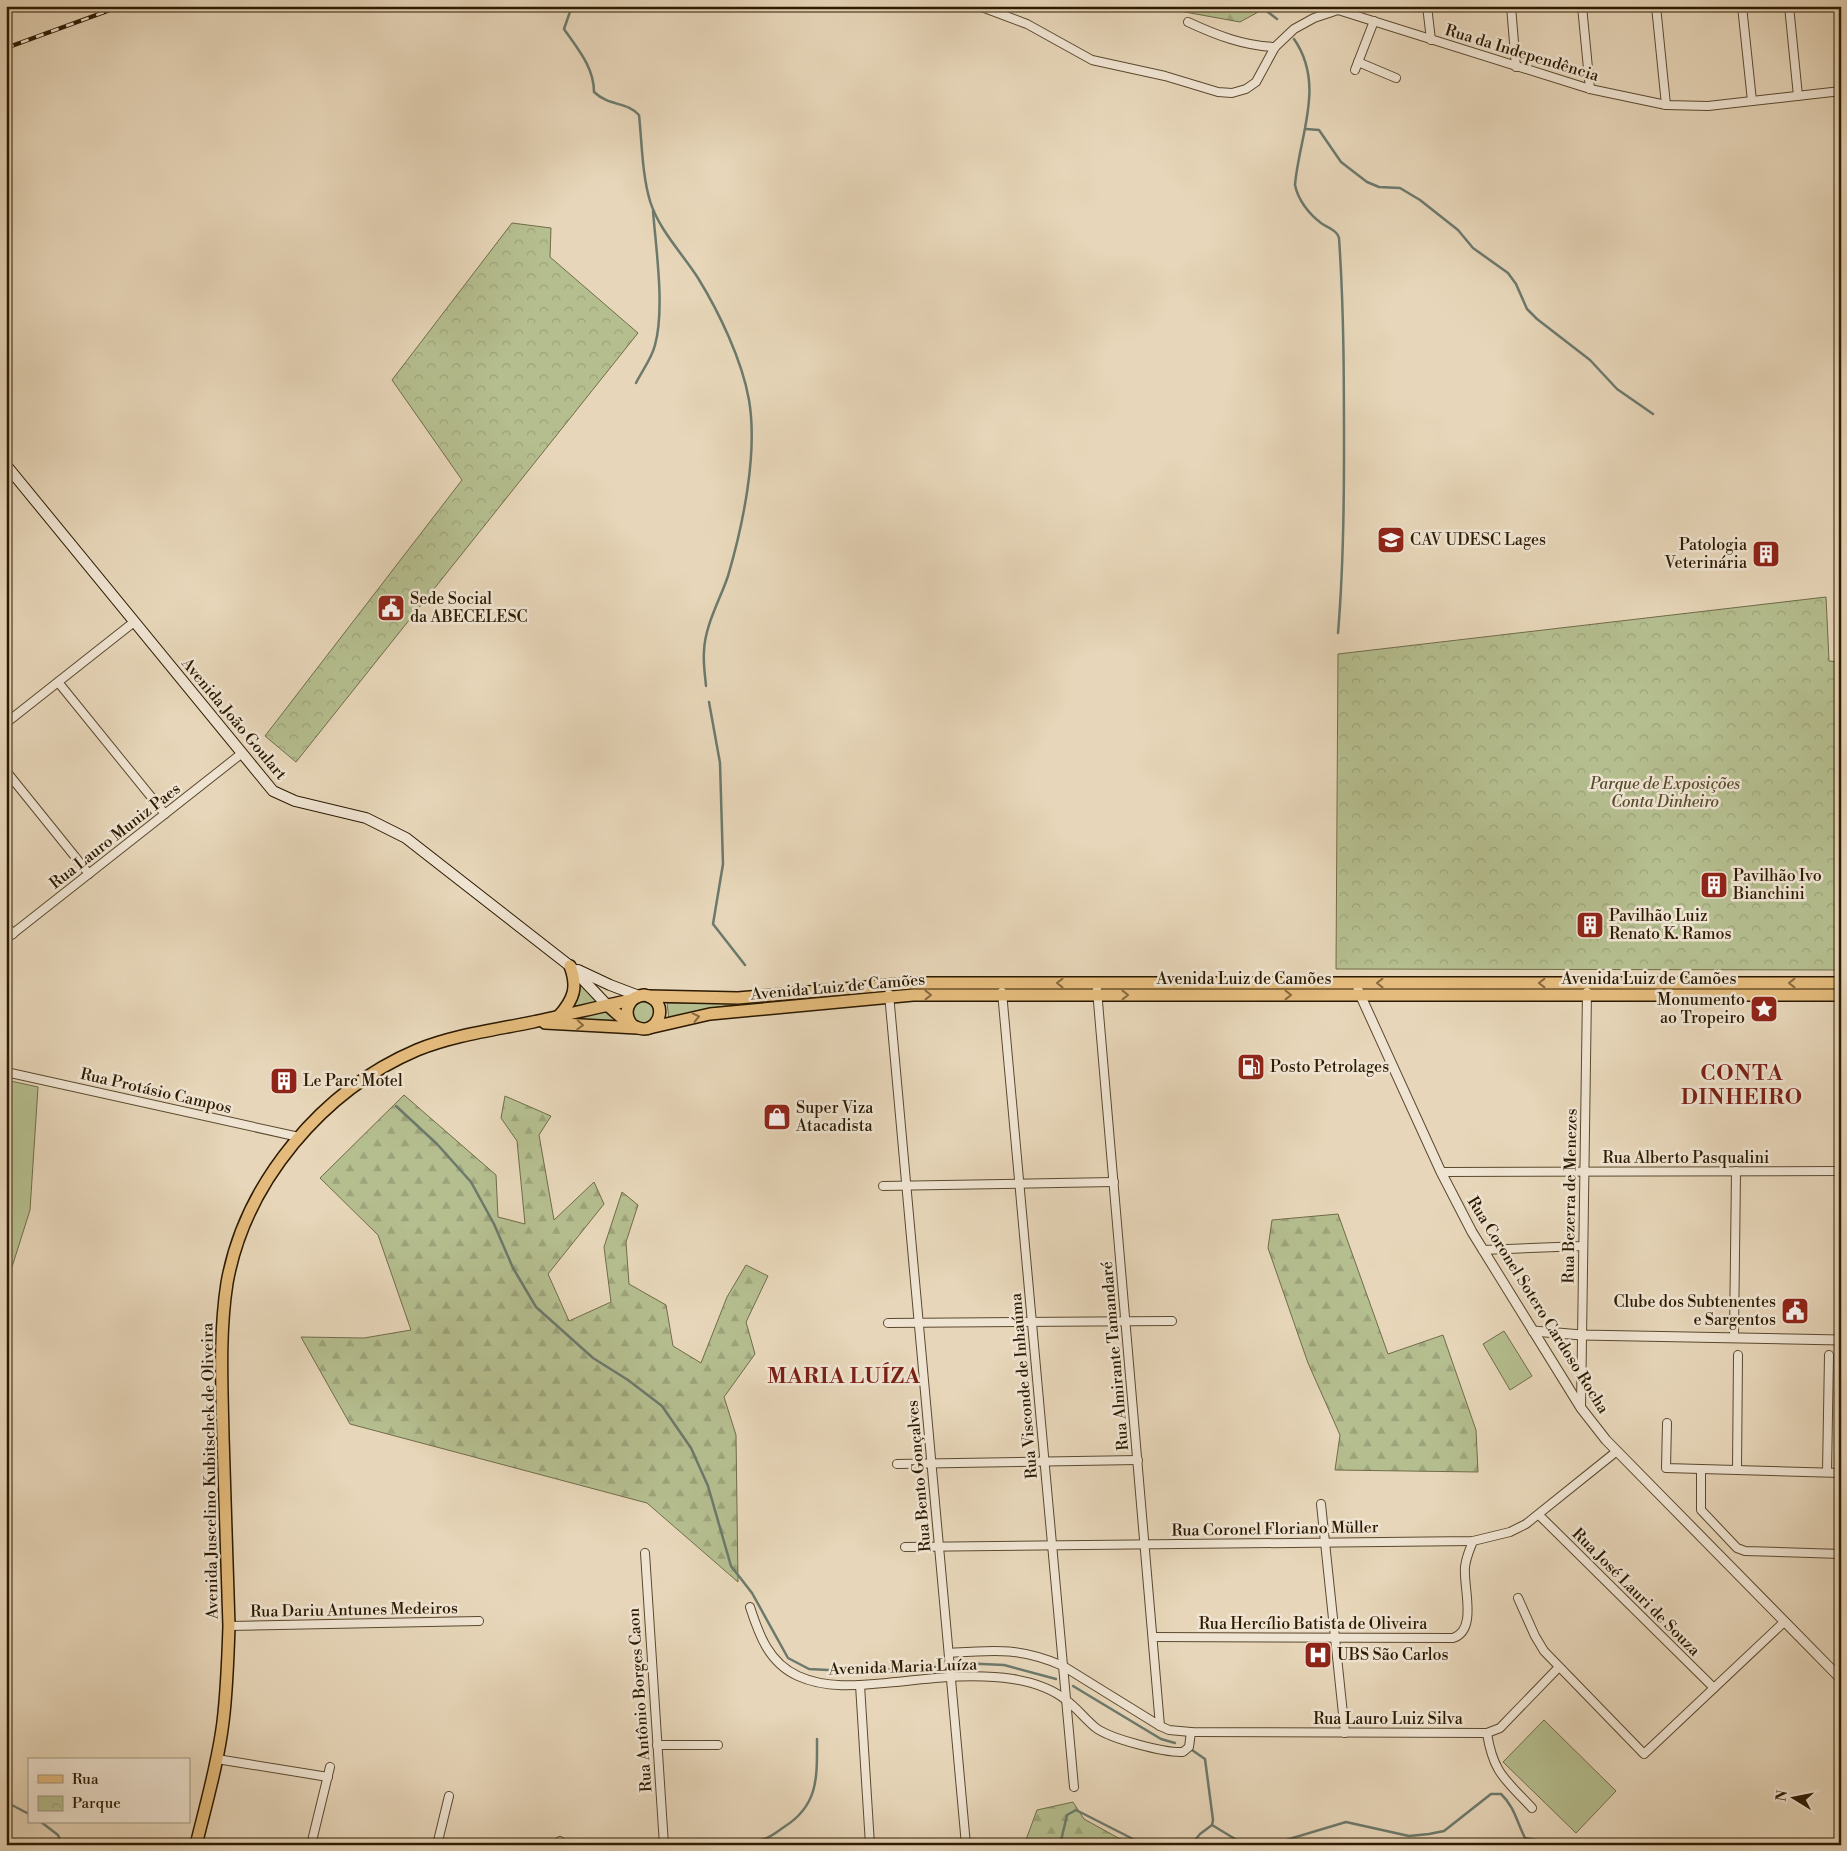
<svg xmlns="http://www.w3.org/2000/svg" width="1847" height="1851" viewBox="0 0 1847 1851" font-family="'Libre Bodoni',serif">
<defs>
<pattern id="forest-firs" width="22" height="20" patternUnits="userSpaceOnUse" patternTransform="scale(1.25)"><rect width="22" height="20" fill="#b5be8f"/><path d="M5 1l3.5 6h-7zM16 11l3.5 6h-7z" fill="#9ca37a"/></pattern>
<pattern id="park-crowns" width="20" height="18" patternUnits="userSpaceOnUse" patternTransform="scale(1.25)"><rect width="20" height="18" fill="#b5be8f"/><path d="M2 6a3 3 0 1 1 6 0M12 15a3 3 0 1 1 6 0" fill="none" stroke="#9ca37a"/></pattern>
</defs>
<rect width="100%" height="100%" fill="#e7d6b9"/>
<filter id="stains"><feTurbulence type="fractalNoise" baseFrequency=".004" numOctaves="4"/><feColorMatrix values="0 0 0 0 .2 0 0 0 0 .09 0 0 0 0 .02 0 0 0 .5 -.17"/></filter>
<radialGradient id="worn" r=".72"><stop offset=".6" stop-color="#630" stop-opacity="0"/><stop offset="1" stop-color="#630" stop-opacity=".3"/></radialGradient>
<g fill="#b5be8f" stroke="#706c48">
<path d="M580,980L601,1003L570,1010L579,996Z"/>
<path d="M880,991V993C814,999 731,998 669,1019L667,1003H736Z"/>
<circle cx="644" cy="1013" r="11"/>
<path d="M605,1008L623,1023L554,1020Z"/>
<path d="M6,1080L38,1087L30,1210L6,1286Z"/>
<path d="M1504,1331L1532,1376L1510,1390L1483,1344Z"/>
<path d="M1544,1720L1616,1791L1576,1833L1503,1762Z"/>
</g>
<g fill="url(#forest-firs)" stroke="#706c48">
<path d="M1177,6H1269L1240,22L1185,12Z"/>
<path d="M404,1095L496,1175L498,1217L525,1224L517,1141L501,1118L505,1096L551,1116L539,1135L554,1220L594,1182L604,1204L548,1274L569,1321L611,1302L604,1247L622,1192L638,1205L626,1242L629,1284L666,1305L673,1346L701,1363L727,1297L746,1265L768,1276L746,1322L755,1354L724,1397L736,1435L738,1582L647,1503L350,1424L301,1337L364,1338L411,1330L378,1235L320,1178Z"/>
<path d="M1338,1214L1388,1354L1443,1335L1476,1430L1478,1472L1335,1470L1340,1435L1308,1363L1268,1248L1272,1220Z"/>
<path d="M1073,1802L1084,1819L1131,1845H1024L1037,1810Z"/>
</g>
<g fill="url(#park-crowns)" stroke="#706c48">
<path d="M512,223L551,228L550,257L638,333L296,762L265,736L462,480L392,380Z"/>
<path d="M1826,597L1829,661L1841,662V970L1336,969L1338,654Z"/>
</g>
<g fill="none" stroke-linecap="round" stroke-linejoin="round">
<g stroke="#6c796c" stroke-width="2.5">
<path d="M572,6L564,29C577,48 594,67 594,92C610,107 626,101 639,115C642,143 642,174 650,201C659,230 682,253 698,278C719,312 742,360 749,400C758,453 743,525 728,576C720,600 705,625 704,651C703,663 705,674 706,686"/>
<path d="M1260,6L1277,19"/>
<path d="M1294,39C1326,85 1299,136 1295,185C1298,200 1309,214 1321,223C1328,228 1337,230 1339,238C1344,310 1344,382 1344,454C1344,514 1343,574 1338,633"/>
<path d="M1306,129L1319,130L1341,162L1367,182L1379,187L1400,188L1420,200L1458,230L1473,248L1508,273L1516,284L1527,309L1537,319L1590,360L1617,389L1653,414"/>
<path d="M636,383C642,371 652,358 655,345C665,309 656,249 653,211"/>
<path d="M709,702L720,763L723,864L713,924L745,965"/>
<path d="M396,1106L437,1144L471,1182L494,1224L513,1268L536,1307L593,1358L628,1380L662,1406L691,1448L708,1486L731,1566L752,1593L788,1658L809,1669L828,1670L859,1671L936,1667"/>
<path d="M960,1663L1004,1665L1056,1679"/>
<path d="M1073,1686L1161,1739L1175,1743"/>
<path d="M1192,1750L1205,1759L1213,1820L1212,1825"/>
<path d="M6,1802L29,1814"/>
<path d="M41,1822L58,1835L62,1845"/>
<path d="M699,1845C719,1836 743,1845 764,1839C771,1837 778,1831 784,1827C819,1805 817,1777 817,1739"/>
<path d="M1060,1845L1067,1815L1076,1810L1137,1841L1140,1845"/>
<path d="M1191,1845L1200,1834L1212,1825L1245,1845"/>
<path d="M1269,1845L1346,1822L1409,1836L1429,1834L1444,1831L1491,1794H1501C1514,1806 1517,1822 1525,1838L1565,1845"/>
</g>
<defs>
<g id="minor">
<path d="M979,6L1027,24L1092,60L1165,76L1218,92L1232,93L1246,89L1256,82L1275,47L1294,29L1314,18L1338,10L1590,89L1666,105L1708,106L1841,91"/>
<path d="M1427,6L1431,40"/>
<path d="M1511,6L1516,67"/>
<path d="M1582,6L1590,89"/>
<path d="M1656,6L1666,105"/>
<path d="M1742,6L1752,101"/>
<path d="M1789,6L1798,96"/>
<path d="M1188,22C1216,35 1244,46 1275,47"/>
<path d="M1358,62L1396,78"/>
<path d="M1355,70L1374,21"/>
<path d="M58,682L165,814"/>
<path d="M6,723L134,622"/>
<path d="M6,771L89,874"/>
<path d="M6,925L13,934"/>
<path d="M6,939L241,754"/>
<path d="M1097,990L1160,1726"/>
<path d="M1002,992L1074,1787"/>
<path d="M889,994L966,1845"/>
<path d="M6,1072L299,1137"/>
<path d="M1441,1172L1841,1171"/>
<path d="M883,1186L1114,1182"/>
<path d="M1483,1250L1583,1246"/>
<path d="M888,1323L1172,1321"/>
<path d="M1734,1337L1736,1171"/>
<path d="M1581,1408L1587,992"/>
<path d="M1667,1423L1666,1468L1841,1473"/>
<path d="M897,1464L1138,1460"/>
<path d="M1701,1469V1510L1737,1548L1745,1551L1841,1554"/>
<path d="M1737,1470L1738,1355"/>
<path d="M1827,1472L1829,1355"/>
<path d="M1321,1504L1345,1733"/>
<path d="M1539,1515L1714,1688"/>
<path d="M905,1547L1473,1541L1510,1532L1526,1524L1617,1451"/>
<path d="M645,1553L664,1845"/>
<path d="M1518,1598L1535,1636L1544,1651L1644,1754L1784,1622"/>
<path d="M750,1607C759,1635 769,1663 798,1676C829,1690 863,1685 896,1682C934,1678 974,1673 1013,1679C1031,1682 1051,1688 1066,1700C1077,1708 1085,1719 1096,1728C1111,1739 1165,1753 1183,1752L1189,1747L1191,1732"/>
<path d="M229,1626L479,1621"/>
<path d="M1153,1637L1453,1638C1478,1630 1463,1587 1465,1567C1466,1557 1470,1549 1473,1541"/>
<path d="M949,1653C993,1650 1021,1647 1063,1666L1160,1726L1169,1730L1191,1732L1487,1733L1500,1728L1558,1668"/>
<path d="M860,1685L870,1845"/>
<path d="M1487,1733C1493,1773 1506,1780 1532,1808"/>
<path d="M657,1745H718"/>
<path d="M217,1759L328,1777"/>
<path d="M311,1845L330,1767"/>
<path d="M437,1845L449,1796"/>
<path d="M559,1845L560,1841"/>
</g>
<g id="tertiary">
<path d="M1358,990L1441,1172L1472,1232L1581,1408L1606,1440L1841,1679"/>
<path d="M1533,1331L1582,1335L1841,1340"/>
</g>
<g id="secondary">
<path d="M6,465L273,791L295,801L366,818L406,838L570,966L607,1005"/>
<path d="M578,970L610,985L639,996"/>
</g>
<g id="primary">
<path d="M648,996L738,998L911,983H1841"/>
<path d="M607,1005C616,1012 626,1023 636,1027C658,1038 672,1000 644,995C627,997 622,1014 633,1026"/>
<path d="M559,1016C574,999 578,987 570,966"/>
<path d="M545,1023L637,1028"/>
<path d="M649,1028L710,1014L913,995H1841"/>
<path d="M196,1845C206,1804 218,1763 223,1722C227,1690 228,1658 229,1626C227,1563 225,1500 223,1437C222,1386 219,1334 227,1283C245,1182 323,1090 417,1050C454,1035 494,1030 533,1022C566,1015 598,1007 631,1000"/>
</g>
</defs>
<use href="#minor" stroke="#5b492f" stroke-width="10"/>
<use href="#tertiary" stroke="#5b492f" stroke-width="11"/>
<use href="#secondary" stroke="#2c1a01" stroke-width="12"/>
<use href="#primary" stroke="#2c1a01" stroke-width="14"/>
<use href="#minor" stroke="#efe4d2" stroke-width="8"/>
<use href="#tertiary" stroke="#efe4d2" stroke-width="9"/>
<use href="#secondary" stroke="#efe4d2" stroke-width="10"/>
<use href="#primary" stroke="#e4bb7c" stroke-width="11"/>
<defs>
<path id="rail" d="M6,48L121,6"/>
</defs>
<use href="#rail" stroke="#2c1a01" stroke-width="4.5"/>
<use href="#rail" stroke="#efe4d2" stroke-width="2.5" stroke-dasharray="8" stroke-linecap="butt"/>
</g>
<defs><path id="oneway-chevron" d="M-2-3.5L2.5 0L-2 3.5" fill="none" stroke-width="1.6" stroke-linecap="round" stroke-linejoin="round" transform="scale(1.25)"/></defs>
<g stroke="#886a3e">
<use href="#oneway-chevron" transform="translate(1060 983) rotate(180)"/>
<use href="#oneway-chevron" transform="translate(1380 983) rotate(180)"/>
<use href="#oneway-chevron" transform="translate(1542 983) rotate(180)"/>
<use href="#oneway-chevron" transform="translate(1792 983) rotate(180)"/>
<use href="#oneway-chevron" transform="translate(928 995)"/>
<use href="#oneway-chevron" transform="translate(1125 995)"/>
<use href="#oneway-chevron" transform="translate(1288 995)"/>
<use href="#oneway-chevron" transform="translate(696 1017) rotate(-13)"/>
<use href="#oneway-chevron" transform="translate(580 1025) rotate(3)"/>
</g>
<defs>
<symbol id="university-square" viewBox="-11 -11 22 22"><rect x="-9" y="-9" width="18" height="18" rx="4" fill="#8f2418" stroke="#efe4d2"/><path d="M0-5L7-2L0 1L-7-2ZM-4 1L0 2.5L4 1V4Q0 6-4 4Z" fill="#fff"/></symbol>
<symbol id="building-square" viewBox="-11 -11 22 22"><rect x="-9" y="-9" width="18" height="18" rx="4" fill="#8f2418" stroke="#efe4d2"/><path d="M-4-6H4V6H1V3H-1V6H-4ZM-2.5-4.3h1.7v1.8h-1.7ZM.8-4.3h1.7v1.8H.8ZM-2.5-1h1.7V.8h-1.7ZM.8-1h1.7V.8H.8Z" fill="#fff"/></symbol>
<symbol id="civic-square" viewBox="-11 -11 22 22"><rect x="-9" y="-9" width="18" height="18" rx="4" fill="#8f2418" stroke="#efe4d2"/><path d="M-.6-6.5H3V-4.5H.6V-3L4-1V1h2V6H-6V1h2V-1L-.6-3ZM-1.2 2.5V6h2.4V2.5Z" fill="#fff"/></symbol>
<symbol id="sight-square" viewBox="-11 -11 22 22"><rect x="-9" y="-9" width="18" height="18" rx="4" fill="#8f2418" stroke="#efe4d2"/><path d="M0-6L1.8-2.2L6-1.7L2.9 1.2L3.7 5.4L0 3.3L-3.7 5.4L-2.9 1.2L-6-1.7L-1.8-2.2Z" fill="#fff"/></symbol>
<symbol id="fuel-square" viewBox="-11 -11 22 22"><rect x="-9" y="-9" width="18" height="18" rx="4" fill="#8f2418" stroke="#efe4d2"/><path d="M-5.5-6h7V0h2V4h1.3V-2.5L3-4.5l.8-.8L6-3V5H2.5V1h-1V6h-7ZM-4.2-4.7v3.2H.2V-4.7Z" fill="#fff"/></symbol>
<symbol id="shop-square" viewBox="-11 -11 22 22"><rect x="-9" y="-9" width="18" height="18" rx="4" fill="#8f2418" stroke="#efe4d2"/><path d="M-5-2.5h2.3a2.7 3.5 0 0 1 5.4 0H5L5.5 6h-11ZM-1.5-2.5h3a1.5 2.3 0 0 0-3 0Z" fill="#fff"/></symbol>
<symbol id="hospital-square" viewBox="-11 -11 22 22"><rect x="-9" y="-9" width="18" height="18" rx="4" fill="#8f2418" stroke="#efe4d2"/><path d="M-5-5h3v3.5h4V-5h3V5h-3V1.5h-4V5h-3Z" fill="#fff"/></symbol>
</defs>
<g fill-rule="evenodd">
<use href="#university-square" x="1375" y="524" width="32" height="32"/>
<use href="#building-square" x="1750" y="538" width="32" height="32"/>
<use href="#civic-square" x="375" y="592" width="32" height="32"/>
<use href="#building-square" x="1698" y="869" width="32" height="32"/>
<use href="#building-square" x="1574" y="909" width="32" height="32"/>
<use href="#sight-square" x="1748" y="993" width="32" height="32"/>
<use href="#fuel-square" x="1235" y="1051" width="32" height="32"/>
<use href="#building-square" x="268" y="1065" width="32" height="32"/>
<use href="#shop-square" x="761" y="1101" width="32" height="32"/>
<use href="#civic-square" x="1779" y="1295" width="32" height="32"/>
<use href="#hospital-square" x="1302" y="1639" width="32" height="32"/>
</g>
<g text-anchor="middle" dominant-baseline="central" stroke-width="5" stroke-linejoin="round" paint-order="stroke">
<g font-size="16" fill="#2c1a01" stroke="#efe4d2">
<text transform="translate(1522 53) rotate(17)">Rua da Independência</text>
<text transform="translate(234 719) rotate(50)">Avenida João Goulart</text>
<text transform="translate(115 836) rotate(-38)">Rua Lauro Muniz Paes</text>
<text x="1244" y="979">Avenida Luiz de Camões</text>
<text x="1649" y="979">Avenida Luiz de Camões</text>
<text transform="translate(838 987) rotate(-5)">Avenida Luiz de Camões</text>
<text transform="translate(156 1091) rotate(13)">Rua Protásio Campos</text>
<text x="1686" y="1158">Rua Alberto Pasqualini</text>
<text transform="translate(1570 1196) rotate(-89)">Rua Bezerra de Menezes</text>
<text transform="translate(1538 1305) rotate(58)">Rua Coronel Sotero Cardoso Rocha</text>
<text transform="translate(1115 1356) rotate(-95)">Rua Almirante Tamandaré</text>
<text transform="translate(1024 1386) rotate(-95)">Rua Visconde de Inhaúma</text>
<text transform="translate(210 1471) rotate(-91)">Avenida Juscelino Kubitschek de Oliveira</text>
<text transform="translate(919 1476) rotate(-95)">Rua Bento Gonçalves</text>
<text transform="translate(1275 1529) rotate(-1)">Rua Coronel Floriano Müller</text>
<text transform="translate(1636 1592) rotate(45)">Rua José Lauri de Souza</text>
<text transform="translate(354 1610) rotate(-1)">Rua Dariu Antunes Medeiros</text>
<text x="1313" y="1624">Rua Hercílio Batista de Oliveira</text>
<text transform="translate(903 1667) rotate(-2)">Avenida Maria Luíza</text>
<text transform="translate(640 1700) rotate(-94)">Rua Antônio Borges Caon</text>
<text x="1388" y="1719">Rua Lauro Luiz Silva</text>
</g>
<g font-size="16" fill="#2c1a01" stroke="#efe4d2" text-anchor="start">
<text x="1410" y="540">CAV UDESC Lages</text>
<text x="1747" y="545" text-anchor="end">Patologia<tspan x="1747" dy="18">Veterinária</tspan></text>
<text x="410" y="599">Sede Social<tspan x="410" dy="18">da ABECELESC</tspan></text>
<text x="1733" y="876">Pavilhão Ivo<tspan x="1733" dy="18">Bianchini</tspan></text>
<text x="1609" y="916">Pavilhão Luiz<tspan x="1609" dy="18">Renato K. Ramos</tspan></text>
<text x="1745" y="1000" text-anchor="end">Monumento<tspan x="1745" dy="18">ao Tropeiro</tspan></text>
<text x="1270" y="1067">Posto Petrolages</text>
<text x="303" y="1081">Le Parc Motel</text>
<text x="796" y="1108">Super Viza<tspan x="796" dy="18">Atacadista</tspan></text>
<text x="1776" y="1302" text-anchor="end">Clube dos Subtenentes<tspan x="1776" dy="18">e Sargentos</tspan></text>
<text x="1337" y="1655">UBS São Carlos</text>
</g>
<g font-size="16" font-style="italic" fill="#554b2c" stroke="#efe4d2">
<text x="1665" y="784">Parque de Exposições<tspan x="1665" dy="18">Conta Dinheiro</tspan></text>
</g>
<g font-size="21" font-weight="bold" letter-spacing="1" fill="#7a1f14" stroke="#efe4d2">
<text x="1742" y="1074">CONTA<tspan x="1742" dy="24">DINHEIRO</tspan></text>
<text x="844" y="1377">MARIA LUÍZA</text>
</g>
</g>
<rect width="1847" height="1851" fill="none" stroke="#e7d6b9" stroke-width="25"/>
<rect x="8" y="8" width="1832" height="1836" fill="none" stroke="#2c1a01" stroke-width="2.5"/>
<rect x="12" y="12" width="1822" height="1826" fill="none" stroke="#2c1a01"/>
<rect x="28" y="1758" width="162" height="65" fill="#efe4d2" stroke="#a1937e"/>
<rect x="38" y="1775" width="25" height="8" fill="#e4bb7c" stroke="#a1937e"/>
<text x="72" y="1784" font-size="15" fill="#2c1a01">Rua</text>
<rect x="38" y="1796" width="25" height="15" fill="url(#park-crowns)" stroke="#a1937e"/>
<text x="72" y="1808" font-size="15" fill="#2c1a01">Parque</text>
<g transform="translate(1794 1798) rotate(280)" stroke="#efe4d2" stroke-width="4" paint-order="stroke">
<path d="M0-4L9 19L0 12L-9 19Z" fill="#2c1a01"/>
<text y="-8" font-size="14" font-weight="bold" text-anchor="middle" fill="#2c1a01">N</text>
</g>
<rect width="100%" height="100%" filter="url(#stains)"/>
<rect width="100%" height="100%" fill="url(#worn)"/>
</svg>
